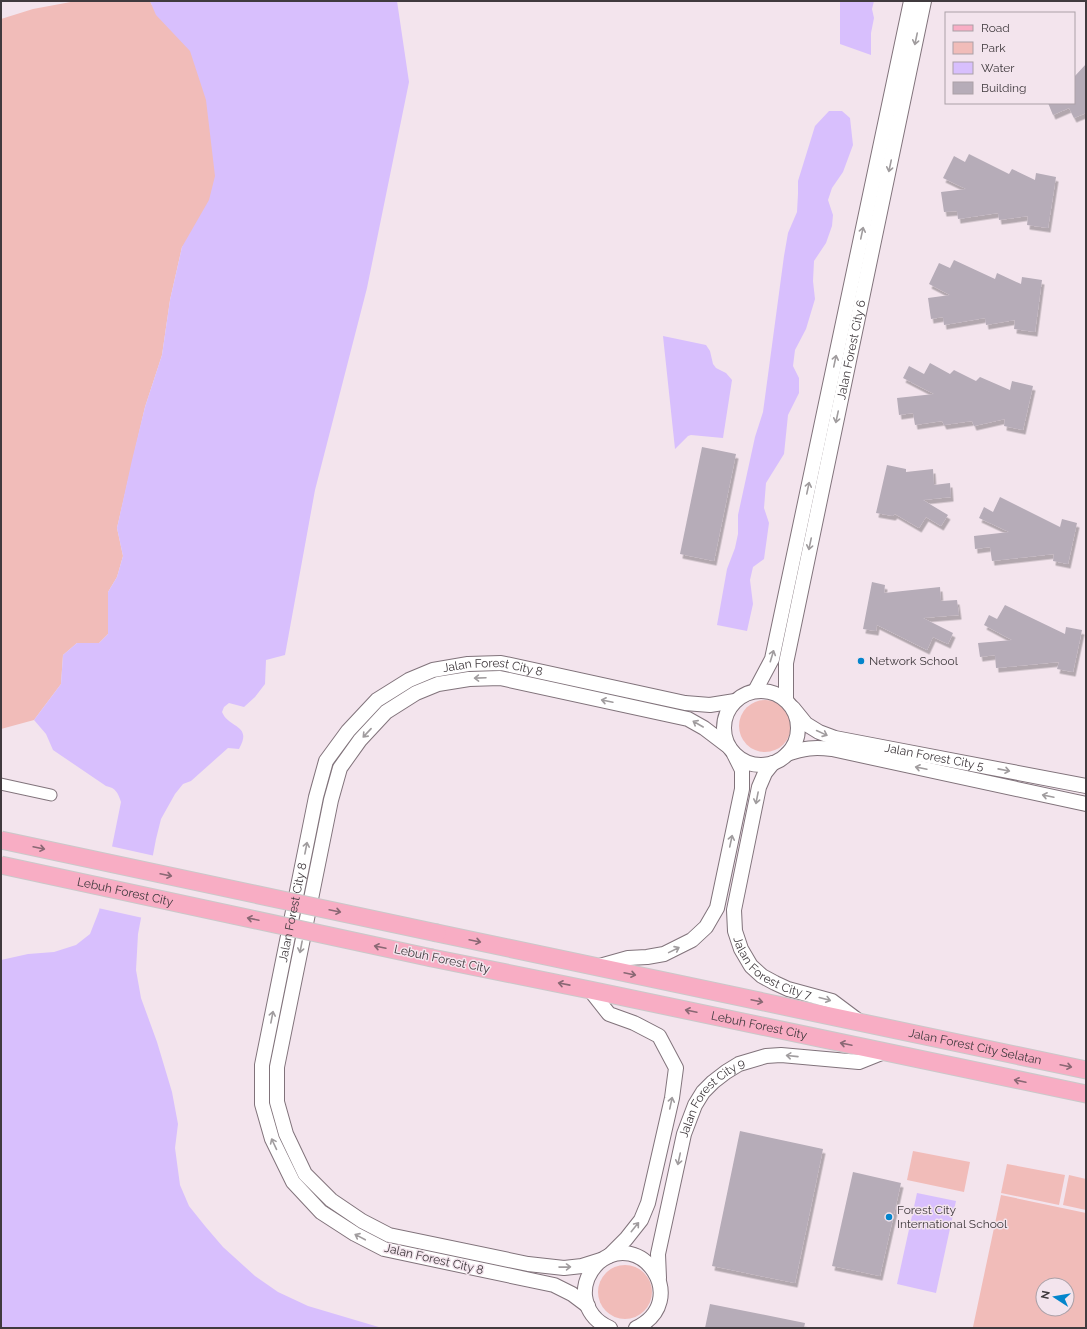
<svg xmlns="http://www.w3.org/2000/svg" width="1087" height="1329" viewBox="0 0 1087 1329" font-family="Raleway,sans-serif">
<defs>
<filter id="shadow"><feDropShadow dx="2.5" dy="4.5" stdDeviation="0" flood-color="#0004"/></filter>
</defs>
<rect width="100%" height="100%" fill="#f3e4ed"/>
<g fill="#f1bcb9" fill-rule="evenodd">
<path d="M76,1H150L152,5L181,1L253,167L182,247L170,300L162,355L145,407L117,528L123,556L117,577L108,592V634L99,643H77L63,655L61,684L34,720L1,729V19L33,9Z"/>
<circle cx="765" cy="726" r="26"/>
<path d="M913,1151L970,1162L964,1192L907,1180Z"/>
<path d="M1007,1164L1065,1175L1059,1205L1001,1193Z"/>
<path d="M1069,1175L1086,1179V1210L1063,1205Z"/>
<path d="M1001,1195L1086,1213V1328H978L973,1327ZM1043,1285H1067V1309H1043Z"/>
<circle cx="625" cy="1292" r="27"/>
</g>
<g fill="#d8bffd">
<path d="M150,1H397L409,82L367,288L315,490L285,655L266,660L265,684L255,697L244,707L229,703L224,707L222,712C229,729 253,724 239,749L228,748L191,781L183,784L175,794L161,819L156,839L138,934L136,970L141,998L157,1042L172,1092L178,1124L175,1148L180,1185L189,1206L205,1226L223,1247L255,1276L278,1292L308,1306L382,1328H1V960L28,954L54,952L76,945L90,934L99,911L121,802C118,793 116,788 106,786L53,750L46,734L34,720L61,684L63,655L77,643H99L108,634V592L117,577L123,556L117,528L132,460L145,407L162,355L170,300L182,247L209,200L215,176L206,100L190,51L156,15Z"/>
<path d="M840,1H874L872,9L874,18L871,33V55L840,44Z"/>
<path d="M829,111H842L850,118L853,145L843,172L832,188L828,200L833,215L832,226L826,243L814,261L813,281L815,299L806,329L795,350L793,366L799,378V393L788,415L784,454L766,483L764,508L769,523L764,559L753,567L750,580L753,604L747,631L717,625L727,569L735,548L738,534V515L755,437L763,412L784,256L788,233L797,212L798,194V181L815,126Z"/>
<path d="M663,336L706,345L710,351L713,364L716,368L726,373L732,380L723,438L691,435L688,436L675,449Z"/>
<path d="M917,1193L956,1201L936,1293L897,1284Z"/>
</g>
<path fill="#f3e4ed" d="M110,846L155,856L143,918L98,908Z"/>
<g fill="#b6acb8" filter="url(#shadow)">
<path d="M1086,64V113L1074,118L1069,108L1053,115L1048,103H1074V77Z"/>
<path d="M969,154L1009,174L1012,169L1035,180L1036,173L1056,177L1048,228L1027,225L1028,216L999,220L998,213L958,219L957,211L944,212L941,192L966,189L943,178L954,156L965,162Z"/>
<path d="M954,260L995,279L997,273L1021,284L1022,277L1042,280L1035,332L1014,329L1015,320L986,325L985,318L944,325L943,317L931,319L928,298L950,295L929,284L939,263L950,268Z"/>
<path d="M930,363L950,374L954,370L976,381L980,377L1010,390L1012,381L1033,386L1023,430L1004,426L1005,419L974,426L972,421L944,425L942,421L915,425L913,413L899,415L897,398L934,394L903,378L909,366L924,374Z"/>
<path d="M702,447L736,454L714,561L680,554Z"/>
<path d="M887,465L906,469V472L933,469L934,485L950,483L951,497L923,500L948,515L941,526L926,517L919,528L895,514L893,516L876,513Z"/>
<path d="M1000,497L1060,527L1062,519L1077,523L1068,564L1053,561L1054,554L992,561L990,547L975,549L974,536L1009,532L979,518L984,507L993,512Z"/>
<path d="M872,582L885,585L884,593L940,587L941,601L957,600L959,615L923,618L953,633L948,644L933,637L927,650L877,625L876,631L863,629Z"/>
<path d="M1005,605L1065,634L1066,627L1082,630L1073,672L1057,669L1059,662L996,668L995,655L980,657L978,643L1012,640L984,625L989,615L997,619Z"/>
<path d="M740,1131L823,1149L795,1283L712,1266Z"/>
<path d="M853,1172L901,1183L880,1276L832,1266Z"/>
<path d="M710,1304L805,1323L804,1328H705Z"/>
</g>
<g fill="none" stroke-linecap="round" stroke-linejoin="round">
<defs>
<path id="minor" d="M1,784L51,795"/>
<g id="tertiary">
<circle cx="761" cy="728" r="37"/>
<path d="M755,691L772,659L911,1"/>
<path id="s1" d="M786,700V663L924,1"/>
<path id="s2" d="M793,708L806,724L819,732L835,738L1086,786"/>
<path d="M787,754C804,748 814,747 832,749L1086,804"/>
<path id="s3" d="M773,763L765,773L759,787L734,910L735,931L741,949L751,966L762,976L775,983L788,989L832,1001L860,1022"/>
<path d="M596,967L628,958L647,957L664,954L692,940L706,927L717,908L742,789V770L734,754"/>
<path d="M590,990L609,1014L634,1023L659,1036L676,1068L672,1098L648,1203L641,1220L626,1239L609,1256"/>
<path d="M601,1260L582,1266L564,1268L528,1264L389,1235L362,1221L331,1200L305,1174L286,1134L277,1102V1067L331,800L340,768L360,740L386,712L416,693L438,684L469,679L500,678L688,719L704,728L729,747"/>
<path id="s4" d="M659,1278L658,1254L684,1134L695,1105L703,1092L713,1082L726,1072L739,1064L766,1056L781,1055L859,1062L884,1052"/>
<path id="s5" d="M588,1306L572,1294L554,1285L384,1249L355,1234L321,1212L293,1182L272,1139L262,1104V1065L316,797L326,761L348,731L377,700L409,680L433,670L468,664L501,663L685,703L710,705L735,701"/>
<path d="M610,1328C596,1322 587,1311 585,1296C584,1284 589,1272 598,1263C641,1226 692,1301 636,1328"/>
</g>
<g id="primary">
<path id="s6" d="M437,933L1086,1070"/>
<path id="s7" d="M432,958L590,990L1086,1094"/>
</g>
</defs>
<use href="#minor" stroke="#81737b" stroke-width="13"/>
<use href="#tertiary" stroke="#81737b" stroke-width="16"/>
<use href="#primary" stroke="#cac8c9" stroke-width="19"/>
<use href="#minor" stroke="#fff" stroke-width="11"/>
<use href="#tertiary" stroke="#fff" stroke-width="14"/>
<use href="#primary" stroke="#f8adc4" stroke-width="17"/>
<defs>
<g id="primary-bridge">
<path d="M1,840L437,933"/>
<path id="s8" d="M1,865L432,958"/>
</g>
</defs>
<use href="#primary-bridge" stroke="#cac8c9" stroke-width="19" stroke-linecap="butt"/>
<use href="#primary-bridge" stroke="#f8adc4" stroke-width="17"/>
</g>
<defs><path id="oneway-shaft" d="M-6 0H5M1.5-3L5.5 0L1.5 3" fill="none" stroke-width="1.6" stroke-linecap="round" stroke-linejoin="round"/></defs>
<g stroke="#a09c9e">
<use href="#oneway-shaft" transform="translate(916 39) rotate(102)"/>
<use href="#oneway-shaft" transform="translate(890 166) rotate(102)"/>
<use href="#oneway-shaft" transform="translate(862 233) rotate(-78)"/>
<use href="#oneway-shaft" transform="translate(835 361) rotate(-78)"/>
<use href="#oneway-shaft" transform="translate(837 417) rotate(102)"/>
<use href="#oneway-shaft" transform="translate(808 488) rotate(-78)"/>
<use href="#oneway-shaft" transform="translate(810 544) rotate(102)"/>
<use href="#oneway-shaft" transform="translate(772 656) rotate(-73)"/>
<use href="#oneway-shaft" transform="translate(480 678) rotate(178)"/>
<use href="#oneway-shaft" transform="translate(607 701) rotate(-168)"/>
<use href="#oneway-shaft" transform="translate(698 724) rotate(-150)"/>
<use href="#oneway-shaft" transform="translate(367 733) rotate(133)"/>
<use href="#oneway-shaft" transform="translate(822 733) rotate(25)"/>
<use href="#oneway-shaft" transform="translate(921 768) rotate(-168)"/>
<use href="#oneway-shaft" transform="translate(1004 770) rotate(11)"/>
<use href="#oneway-shaft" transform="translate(1048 796) rotate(-168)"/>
<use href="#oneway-shaft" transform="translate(757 798) rotate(101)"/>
<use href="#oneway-shaft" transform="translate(731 841) rotate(-78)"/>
<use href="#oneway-shaft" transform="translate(306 848) rotate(-79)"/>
<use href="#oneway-shaft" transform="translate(301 947) rotate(101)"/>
<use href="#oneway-shaft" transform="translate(674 950) rotate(-26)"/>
<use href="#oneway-shaft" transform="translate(825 999) rotate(15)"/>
<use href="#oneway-shaft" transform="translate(272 1017) rotate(-79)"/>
<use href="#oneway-shaft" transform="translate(792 1056) rotate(-174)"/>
<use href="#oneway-shaft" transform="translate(671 1103) rotate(-78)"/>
<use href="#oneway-shaft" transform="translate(274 1144) rotate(-115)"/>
<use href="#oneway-shaft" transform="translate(679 1159) rotate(102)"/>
<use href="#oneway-shaft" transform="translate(635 1227) rotate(-51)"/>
<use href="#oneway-shaft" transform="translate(360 1237) rotate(-152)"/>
<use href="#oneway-shaft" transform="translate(565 1267) rotate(-1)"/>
</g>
<g stroke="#8a6874">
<use href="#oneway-shaft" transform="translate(39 848) rotate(12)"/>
<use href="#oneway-shaft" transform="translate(166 875) rotate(12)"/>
<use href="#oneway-shaft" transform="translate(335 911) rotate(12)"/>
<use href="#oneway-shaft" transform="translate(253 919) rotate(-168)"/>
<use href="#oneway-shaft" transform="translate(475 941) rotate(12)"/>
<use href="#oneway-shaft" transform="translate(380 947) rotate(-168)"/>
<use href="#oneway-shaft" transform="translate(630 974) rotate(12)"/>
<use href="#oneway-shaft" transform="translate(564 984) rotate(-169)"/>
<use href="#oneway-shaft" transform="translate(757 1001) rotate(12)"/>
<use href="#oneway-shaft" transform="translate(691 1011) rotate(-168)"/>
<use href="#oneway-shaft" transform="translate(846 1044) rotate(-168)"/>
<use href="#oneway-shaft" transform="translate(1066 1066) rotate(12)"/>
<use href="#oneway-shaft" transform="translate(1020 1081) rotate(-168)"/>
</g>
<g fill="#0385cc" stroke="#f3e4ed" stroke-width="1.5">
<circle cx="861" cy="661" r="4"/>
<circle cx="889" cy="1217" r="4"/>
</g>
<g text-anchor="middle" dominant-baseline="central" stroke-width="3" stroke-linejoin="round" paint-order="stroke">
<g font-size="12" fill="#403a3e" stroke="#f3e4ed">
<text stroke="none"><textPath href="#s1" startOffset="357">Jalan Forest City 6</textPath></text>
<text stroke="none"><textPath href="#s5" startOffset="966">Jalan Forest City 8</textPath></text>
<text stroke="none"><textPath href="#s2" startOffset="154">Jalan Forest City 5</textPath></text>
<text stroke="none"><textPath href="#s8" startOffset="127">Lebuh Forest City</textPath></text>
<text stroke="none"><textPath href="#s5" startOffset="607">Jalan Forest City 8</textPath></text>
<text transform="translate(442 959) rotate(12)">Lebuh Forest City</text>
<text stroke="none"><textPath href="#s3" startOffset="231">Jalan Forest City 7</textPath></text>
<text stroke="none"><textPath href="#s7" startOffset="334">Lebuh Forest City</textPath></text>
<text stroke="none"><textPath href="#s6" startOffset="550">Jalan Forest City Selatan</textPath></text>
<text stroke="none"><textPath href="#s4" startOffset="194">Jalan Forest City 9</textPath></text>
<text transform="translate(434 1259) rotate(13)">Jalan Forest City 8</text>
</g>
<g font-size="12" fill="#403a3e" stroke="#f3e4ed" text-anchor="start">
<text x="869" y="661">Network School</text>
<text x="897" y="1210">Forest City<tspan x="897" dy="14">International School</tspan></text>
</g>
</g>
<rect width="1087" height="1329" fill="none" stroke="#403a3e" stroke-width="4"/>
<rect x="945" y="12" width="130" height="92" fill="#f3e4ed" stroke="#aba0a7"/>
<rect x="953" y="25" width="20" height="6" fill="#f8adc4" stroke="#aba0a7"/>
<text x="981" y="32" font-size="12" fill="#403a3e">Road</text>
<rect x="953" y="42" width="20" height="12" fill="#f1bcb9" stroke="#aba0a7"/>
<text x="981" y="52" font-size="12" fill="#403a3e">Park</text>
<rect x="953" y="62" width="20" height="12" fill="#d8bffd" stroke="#aba0a7"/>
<text x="981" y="72" font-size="12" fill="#403a3e">Water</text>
<rect x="953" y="82" width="20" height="12" fill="#b6acb8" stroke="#aba0a7"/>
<text x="981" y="92" font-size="12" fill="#403a3e">Building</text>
<g transform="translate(1055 1297) rotate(282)"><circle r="19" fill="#f3e4ed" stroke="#aba0a7"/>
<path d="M0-3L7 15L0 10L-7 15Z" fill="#0385cc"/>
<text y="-6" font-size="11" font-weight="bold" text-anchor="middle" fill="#403a3e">N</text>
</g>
</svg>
